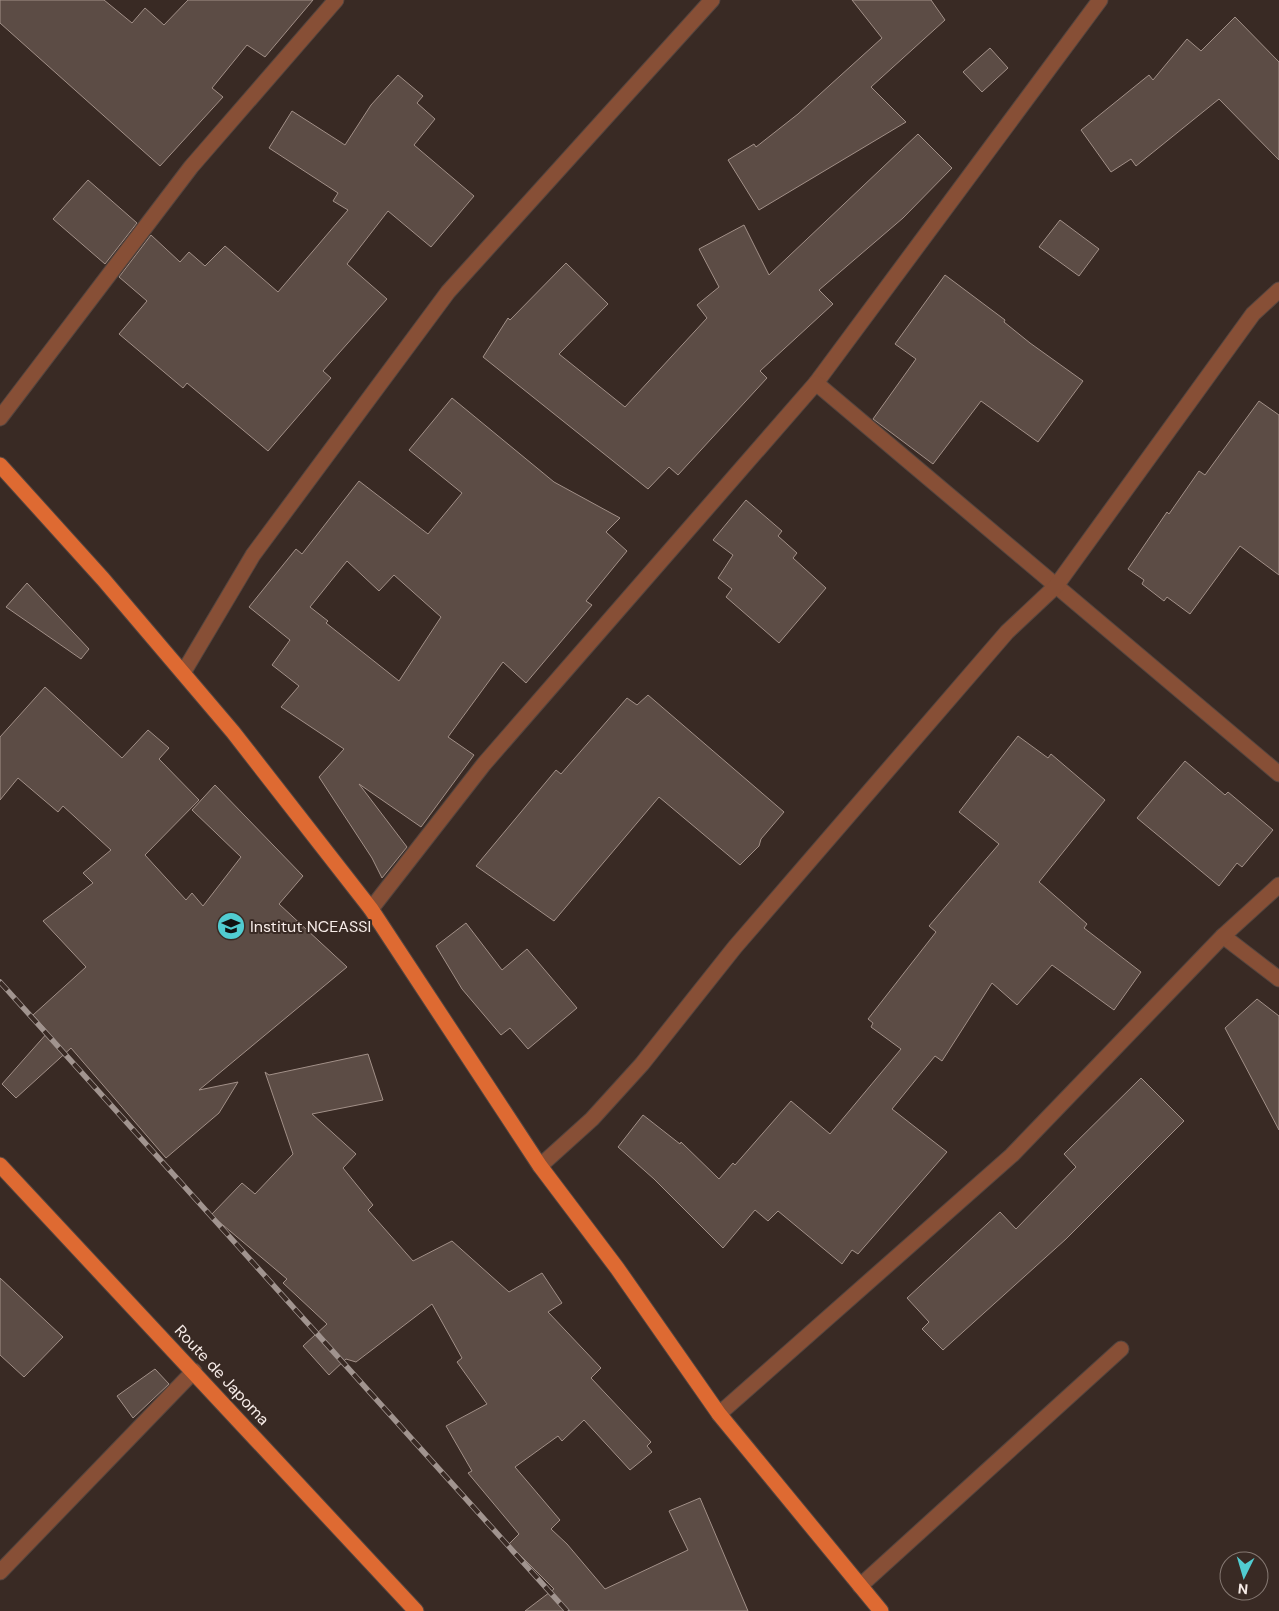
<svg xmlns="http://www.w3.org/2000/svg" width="1279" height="1611" viewBox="0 0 1279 1611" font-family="'DM Sans',sans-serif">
<rect width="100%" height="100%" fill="#392a24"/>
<g fill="#5c4c45" stroke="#a29088" fill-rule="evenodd">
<path d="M0,0H104L132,23L145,8L164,25L188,0H313L265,57L247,45L212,88L223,97L160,166L0,23Z"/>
<path d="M852,0H931L945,20L871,87L906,122L759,210L728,160L754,144L756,147L798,114L882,38Z"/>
<path d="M1235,17L1279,62V160L1219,99L1136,166L1131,159L1111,172L1081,130L1149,75L1153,80L1187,39L1201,51Z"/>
<path d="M990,48L1008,68L982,92L963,72Z"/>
<path d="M398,75L423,96L417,103L435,119L414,145L474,196L431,247L388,211L347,264L387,299L323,371L331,378L268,451L187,383L183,388L119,334L147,301L119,277L151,235L180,262L189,252L205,266L225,246L278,292L348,210L333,201L338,193L269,148L292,111L345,145L371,105Z"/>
<path d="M918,134L952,168L903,218L819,290L833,304L760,371L767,378L678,475L669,467L648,489L483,357L508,318L510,320L566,263L608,304L559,354L625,407L707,318L697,305L719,287L699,249L744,225L769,275Z"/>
<path d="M88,180L137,223L105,264L53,219Z"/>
<path d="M1060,220L1099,249L1079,276L1039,247Z"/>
<path d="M945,275L1005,320L1004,322L1030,343L1083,381L1038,442L981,401L933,464L873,419L916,359L895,344Z"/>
<path d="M452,398L554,482L620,518L606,532L627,551L586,601L592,605L526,683L503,662L448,737L474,755L421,827L359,784L407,847L382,878L372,858L319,777L344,749L281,707L299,686L272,665L290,640L249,607L296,549L302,554L359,481L428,534L462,493L409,450ZM347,561L379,591L394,575L441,617L399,681L326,623L328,621L310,607Z"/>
<path d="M1259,401L1279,415V575L1240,546L1190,614L1167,597L1164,601L1142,584L1144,580L1128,569L1167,512L1169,514L1199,471L1205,475Z"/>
<path d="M746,500L782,531L778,536L797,553L793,558L826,588L779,643L726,597L732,589L718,578L733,555L713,540Z"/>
<path d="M27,583L89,649L81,659L6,607Z"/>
<path d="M45,687L122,758L148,730L169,748L159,759L199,800L145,855L186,900L192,893L203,906L241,857L192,810L215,785L303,876L279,904L347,967L199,1090L238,1082L219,1113L166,1158L71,1048L16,1098L2,1084L48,1032L33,1015L86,967L43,921L93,883L83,873L111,850L63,806L58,812L18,778L0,800V737Z"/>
<path d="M648,695L784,812L761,839L759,846L740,865L659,797L554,921L476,866L556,770L561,774L627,698L637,705Z"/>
<path d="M1018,736L1048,758L1051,754L1105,800L1039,882L1087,924L1084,928L1141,972L1114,1010L1052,965L1017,1005L992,983L942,1061L935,1056L892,1109L947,1152L858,1254L852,1250L842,1264L778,1211L768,1221L755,1210L723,1248L654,1179L618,1147L643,1115L680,1144L681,1142L719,1179L733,1163L735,1165L791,1101L830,1134L901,1049L871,1027L873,1023L868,1019L936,932L929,926L999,844L959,812Z"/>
<path d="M1185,761L1225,795L1228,792L1273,830L1242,867L1237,863L1219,886L1137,818Z"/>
<path d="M466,923L502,970L527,949L577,1008L528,1049L510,1028L501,1035L462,989L436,946Z"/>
<path d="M1257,999L1279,1016V1130L1225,1028Z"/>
<path d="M368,1054L383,1100L312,1114L356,1154L343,1168L373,1205L368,1210L413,1261L452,1241L509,1292L542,1273L562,1303L548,1312L601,1368L591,1378L651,1442L647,1446L652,1452L630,1470L584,1420L562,1441L558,1436L515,1467L560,1520L551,1529L567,1544L605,1589L688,1550L669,1511L700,1498L748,1611H525L554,1589L509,1544L519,1534L468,1473L472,1471L446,1426L487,1404L457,1362L462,1358L432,1304L356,1362L346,1359L329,1375L303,1346L327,1324L283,1283L287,1279L211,1215L242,1183L255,1194L293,1154L265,1072L269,1075Z"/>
<path d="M1141,1078L1184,1121L1066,1239L943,1350L922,1329L929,1322L907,1298L1000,1212L1016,1229L1076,1167L1064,1154Z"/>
<path d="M0,1278L63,1337L24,1377L0,1355Z"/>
<path d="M155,1369L169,1384L133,1418L117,1396Z"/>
</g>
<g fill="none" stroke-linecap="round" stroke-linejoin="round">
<defs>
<g id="minor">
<path d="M816,383L1100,0"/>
<path d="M0,418L191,167L336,0"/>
<path d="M183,673L253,555L448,292L712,0"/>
<path d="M371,909L484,764L816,383L1279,774"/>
<path d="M1223,936L1279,979"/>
<path d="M540,1166L592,1119L642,1064L735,947L1007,632L1056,586L1253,314L1279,290"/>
<path d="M719,1414L1012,1155L1223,936L1279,885"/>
<path d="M0,1572L194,1371"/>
<path d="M860,1586L1121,1349"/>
</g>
<g id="major">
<path d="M0,465L103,579L233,732L371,909L540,1166L617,1268L719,1414L881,1611"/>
<path d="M0,1165L416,1611"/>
</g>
</defs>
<use href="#minor" stroke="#54453f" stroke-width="17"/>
<use href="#major" stroke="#54453f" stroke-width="17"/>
<use href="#minor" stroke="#874f36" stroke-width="15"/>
<use href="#major" stroke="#de6a32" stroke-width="15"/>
<defs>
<path id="rail" d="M0,982L567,1611"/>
</defs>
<use href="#rail" stroke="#a1948f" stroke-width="5.5"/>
<use href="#rail" stroke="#392a24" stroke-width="4" stroke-dasharray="11" stroke-linecap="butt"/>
</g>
<defs>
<symbol id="school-disc" viewBox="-11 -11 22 22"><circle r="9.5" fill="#51ccd1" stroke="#392a24"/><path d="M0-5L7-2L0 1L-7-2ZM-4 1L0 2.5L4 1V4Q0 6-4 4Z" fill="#111"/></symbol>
</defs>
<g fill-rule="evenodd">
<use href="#school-disc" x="215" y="910" width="32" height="32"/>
</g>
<g text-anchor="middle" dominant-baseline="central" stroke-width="4" stroke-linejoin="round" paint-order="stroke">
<g font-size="16" fill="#f7ece8" stroke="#392a24" text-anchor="start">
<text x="250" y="926">Institut NCEASSI</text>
</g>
<g font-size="16" fill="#f7ece8" stroke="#392a24">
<text transform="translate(222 1375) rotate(47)">Route de Japoma</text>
</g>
</g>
<g transform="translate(1244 1576) rotate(185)"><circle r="24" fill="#392a24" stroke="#857872"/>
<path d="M0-4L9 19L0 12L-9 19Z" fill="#51ccd1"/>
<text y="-8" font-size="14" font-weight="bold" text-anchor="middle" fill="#f7ece8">N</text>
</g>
</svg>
